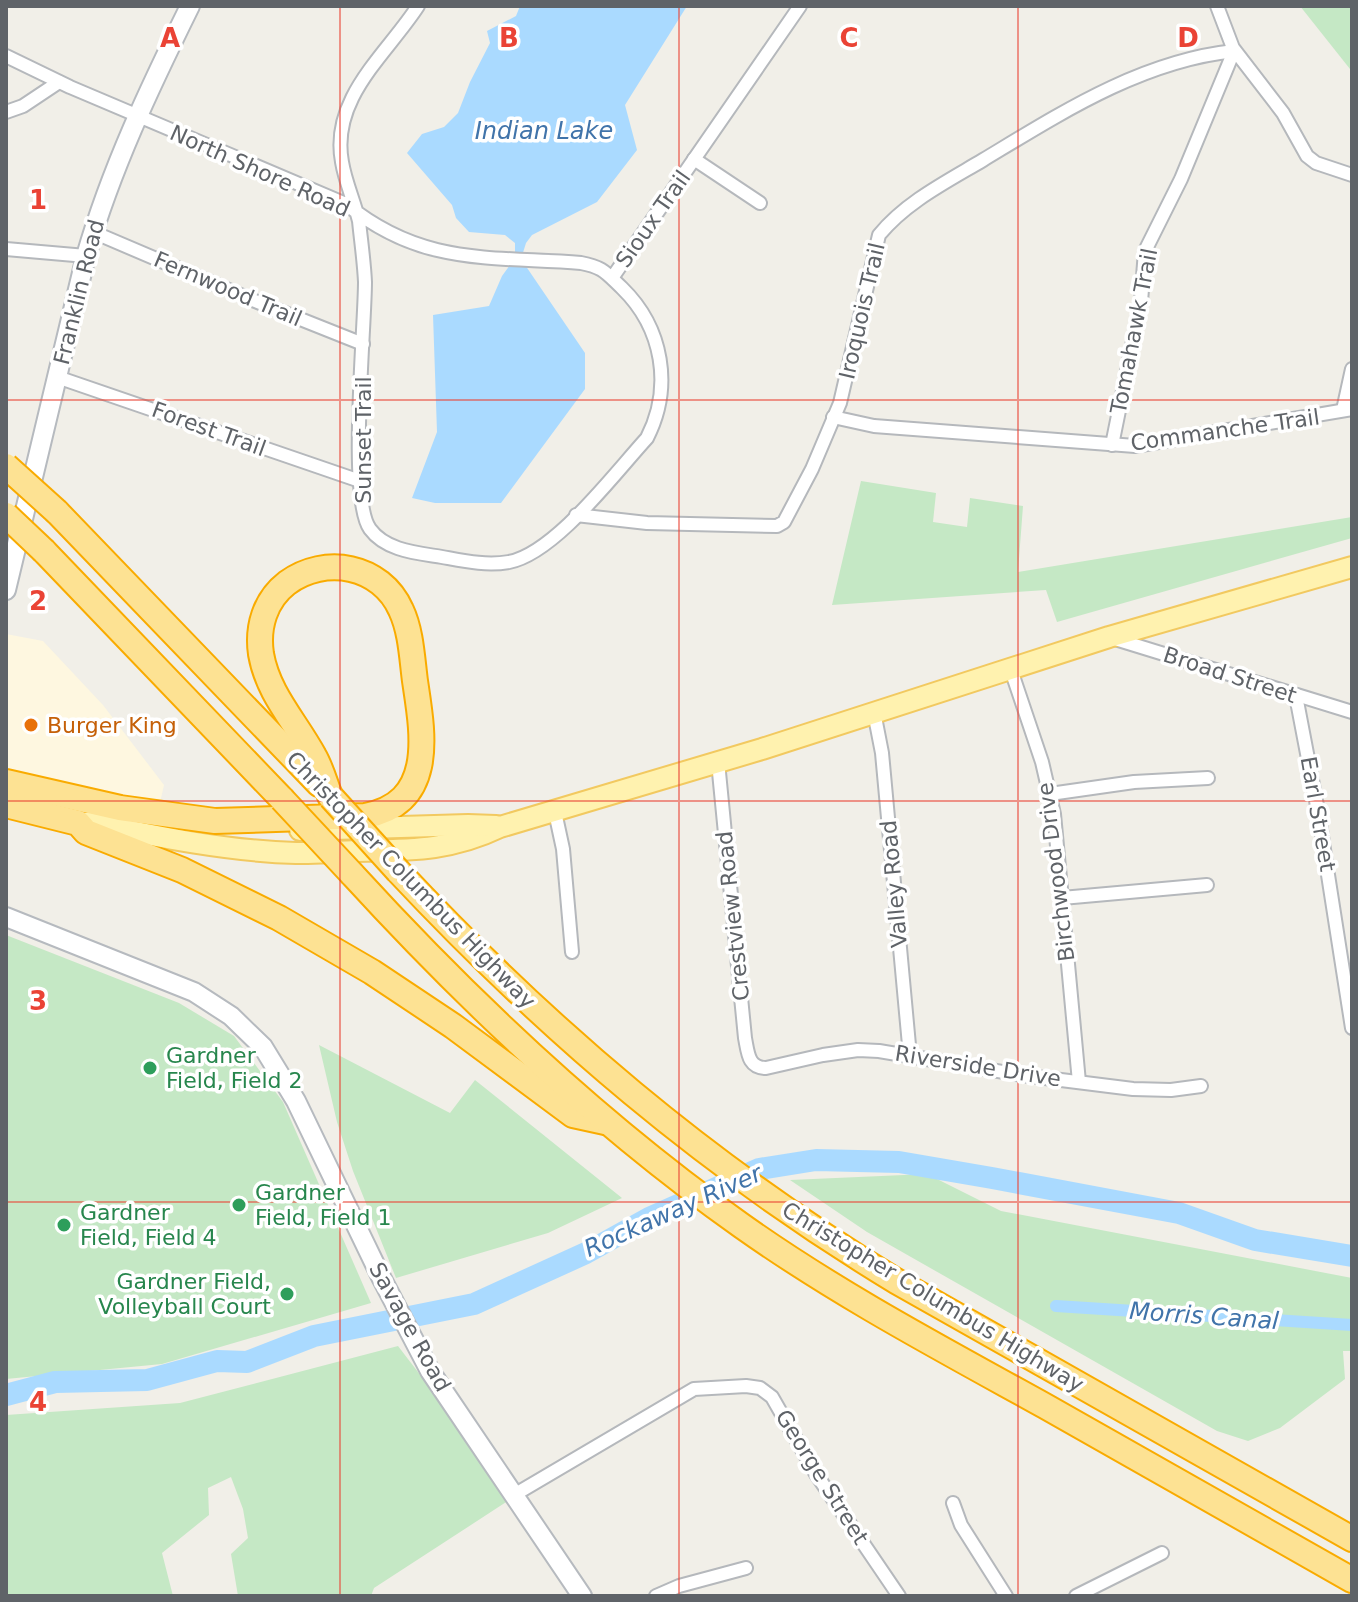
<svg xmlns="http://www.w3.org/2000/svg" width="1358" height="1602" viewBox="0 0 1358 1602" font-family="'DejaVu Sans',sans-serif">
<rect width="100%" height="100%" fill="#f1efe8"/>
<path fill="#fef7e0" d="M6,634L43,641L103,705L164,785L159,807L6,773Z"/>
<g fill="#c5e8c5">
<path d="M1300,6H1352V69H1350Z"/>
<path d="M861,481L936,493L933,522L967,527L970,498L1023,506L1018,572L1352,517V538L1057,622L1046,590L832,605Z"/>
<path d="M6,935L179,1003L234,1036L283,1102L371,1303L162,1364L6,1379Z"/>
<path d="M319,1045L450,1113L475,1080L622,1198L548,1233L396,1278L353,1171L337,1122Z"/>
<path d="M927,1174L1001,1211L1352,1278V1351H1343L1345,1379L1280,1428L1248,1441L1217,1431L867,1232L790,1180Z"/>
<path d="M398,1346L514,1497L374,1588L371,1596H238L231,1554L248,1538L243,1509L231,1477L208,1488L209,1515L162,1553L173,1596H6V1415L180,1403Z"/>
</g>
<path fill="#aadaff" d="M520,6H687L625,105L637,150L597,202L532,235L526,243L521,259L585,353V389L501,503H435L412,498L437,432L433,315L489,306L502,276L515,258V243L505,235L469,232L456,218L452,205L407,153L422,134L444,127L458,113L470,82L490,43L487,31L516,16Z"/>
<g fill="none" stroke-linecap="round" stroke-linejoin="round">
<path stroke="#aadaff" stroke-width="12" d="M1056,1306L1352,1325"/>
<path stroke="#aadaff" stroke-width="22" d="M6,1395L55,1382L147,1380L217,1361L247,1362L314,1336L474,1304L586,1253L649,1218L759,1169L816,1160L899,1162L992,1178L1179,1213L1255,1240L1352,1256"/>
<defs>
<g id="street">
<path d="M1217,6L1233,48L1283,113L1307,156L1316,163L1352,175"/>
<path d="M6,56L70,87L346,204C422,266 489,256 581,263C603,267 606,273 622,288C663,328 673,387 647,438C614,474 555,553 509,562C486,566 464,561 442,557C418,553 386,551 370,529C348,499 365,328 365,282C364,261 361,241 359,221C354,201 345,181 342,162C330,98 387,54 418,6"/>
<path d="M6,112L23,106L59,82"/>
<path d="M694,159L760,203"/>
<path d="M93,232L250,299L363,344"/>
<path d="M6,249L86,256"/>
<path d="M612,278L800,6"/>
<path d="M57,377L360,481"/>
<path d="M1343,410L1352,369"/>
<path d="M833,417L874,426L1135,446L1352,409"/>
<path d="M1112,445L1141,302L1145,251L1181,179L1234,51"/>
<path d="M576,515L647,523L777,526L784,522L812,469L840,403L879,235C906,202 946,182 983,160C1061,113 1141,61 1234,51"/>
<path d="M1112,638L1352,712"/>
<path d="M1010,667L1042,762L1054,814L1079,1082"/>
<path d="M1296,696L1318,811L1352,1028"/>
<path d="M874,712L882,753L910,1056"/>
<path d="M718,762L745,1038C748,1053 748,1068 766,1068L823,1055L858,1050L879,1051L1021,1075L1133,1089L1171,1090L1201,1086"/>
<path d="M1050,794L1134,782L1208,778"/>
<path d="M555,812L563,849L572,952"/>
<path d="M1062,898L1207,885"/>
<path d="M514,1495L694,1389L746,1386L760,1388L772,1397L816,1474L899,1596"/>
<path d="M953,1503L961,1525L1006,1596"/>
<path d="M656,1596L679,1586L746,1568"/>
<path d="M1076,1596L1162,1553"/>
</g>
<g id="secondary">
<path d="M6,590L86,256C111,169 150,87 190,6"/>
<path d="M6,917L194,992L231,1016L263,1047L296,1101L382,1279L430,1371L582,1596"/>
</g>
<g id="primary">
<path d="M78,823H91C159,837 227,851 296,853C317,853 337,852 357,851C411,850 450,851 500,827L762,749L1109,637L1352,567"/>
<path d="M300,830L468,825L496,826"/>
</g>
<g id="highway">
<path d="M57,512L319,784"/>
<path d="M44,551L282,799"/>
<path d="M6,782L120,808L215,821L365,816C436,803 423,734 415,681C412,658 411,631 401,610C381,565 325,555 287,583C265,600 257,627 261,654C268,694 295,721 314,756C321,768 325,783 330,796"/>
<path d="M6,805L78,823L86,832L182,870L279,918L372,972L453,1026L573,1115L605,1122"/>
<path d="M398,871C548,1031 708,1167 896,1281L1352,1539"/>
<path d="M352,874C471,1004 598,1124 742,1226C838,1294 942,1349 1045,1406C1148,1464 1250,1522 1352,1580"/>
</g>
</defs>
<use href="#street" stroke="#b5b8bc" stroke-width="16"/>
<use href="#secondary" stroke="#b6babf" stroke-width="22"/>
<use href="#primary" stroke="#f2c960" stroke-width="24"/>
<use href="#highway" stroke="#f9ab00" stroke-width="28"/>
<use href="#street" stroke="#fff" stroke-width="12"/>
<use href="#secondary" stroke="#fff" stroke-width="18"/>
<use href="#primary" stroke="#fff2af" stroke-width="20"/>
<use href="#highway" stroke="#fde293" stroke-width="24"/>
<defs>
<g id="highway-bridge">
<path d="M6,466L57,512"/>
<path d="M6,515L44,551"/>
<path d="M331,797L398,871"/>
<path d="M282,799L352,874"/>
</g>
</defs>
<use href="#highway-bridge" stroke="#f9ab00" stroke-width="28" stroke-linecap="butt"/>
<use href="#highway-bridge" stroke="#fde293" stroke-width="24"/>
</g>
<path fill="none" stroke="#ea4335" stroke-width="2" stroke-opacity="0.55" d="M340,6V1596M679,6V1596M1018,6V1596M6,400H1352M6,801H1352M6,1202H1352"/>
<circle fill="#e8710a" stroke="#fff" stroke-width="3" cx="31" cy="725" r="8"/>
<g fill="#2e9e5b" stroke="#fff" stroke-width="3">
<circle cx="150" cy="1068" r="8"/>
<circle cx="239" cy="1205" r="8"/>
<circle cx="64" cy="1225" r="8"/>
<circle cx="287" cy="1294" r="8"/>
</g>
<g text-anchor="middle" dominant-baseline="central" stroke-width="7" stroke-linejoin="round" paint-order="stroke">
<g font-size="22" fill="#5f6368" stroke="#fff">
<text transform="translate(260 171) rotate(24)">North Shore Road</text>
<text transform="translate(653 219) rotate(-55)">Sioux Trail</text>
<text transform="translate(228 289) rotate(23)">Fernwood Trail</text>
<text transform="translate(79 292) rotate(-76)">Franklin Road</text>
<text transform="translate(862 311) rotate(-77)">Iroquois Trail</text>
<text transform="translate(1134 331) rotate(-79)">Tomahawk Trail</text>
<text transform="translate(209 429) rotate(20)">Forest Trail</text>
<text transform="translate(1225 430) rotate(-8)">Commanche Trail</text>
<text transform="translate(363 440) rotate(-90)">Sunset Trail</text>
<text transform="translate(1230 675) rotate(18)">Broad Street</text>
<text transform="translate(1318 814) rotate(80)">Earl Street</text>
<text transform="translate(1056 872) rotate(-97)">Birchwood Drive</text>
<text transform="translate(411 880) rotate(46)">Christopher Columbus Highway</text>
<text transform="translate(894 884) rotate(-95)">Valley Road</text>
<text transform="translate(733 916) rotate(-96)">Crestview Road</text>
<text transform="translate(978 1066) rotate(9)">Riverside Drive</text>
<text transform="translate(933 1297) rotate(31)">Christopher Columbus Highway</text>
<text transform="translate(410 1327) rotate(61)">Savage Road</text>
<text transform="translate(822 1477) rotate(58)">George Street</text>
</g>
<g font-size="22" fill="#c56008" stroke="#fff" text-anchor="start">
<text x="47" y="725">Burger King</text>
</g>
<g font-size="22" fill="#27864d" stroke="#fff" text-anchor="start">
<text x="166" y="1055">Gardner<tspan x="166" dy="25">Field, Field 2</tspan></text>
<text x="255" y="1192">Gardner<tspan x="255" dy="25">Field, Field 1</tspan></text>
<text x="80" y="1212">Gardner<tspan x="80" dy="25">Field, Field 4</tspan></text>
<text x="271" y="1281" text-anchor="end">Gardner Field,<tspan x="271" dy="25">Volleyball Court</tspan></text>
</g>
<g font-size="24" font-style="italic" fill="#4174aa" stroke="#fff">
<text x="544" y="131">Indian Lake</text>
<text transform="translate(673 1211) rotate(-24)">Rockaway River</text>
<text transform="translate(1204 1316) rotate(4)">Morris Canal</text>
</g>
</g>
<g font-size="26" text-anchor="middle" font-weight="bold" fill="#ea4335" stroke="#fff" stroke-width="7" stroke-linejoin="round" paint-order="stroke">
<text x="170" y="47">A</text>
<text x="509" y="47">B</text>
<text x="849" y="47">C</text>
<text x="1188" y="47">D</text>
<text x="38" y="209">1</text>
<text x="38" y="610">2</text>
<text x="38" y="1010">3</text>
<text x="38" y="1411">4</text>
</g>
<rect width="1358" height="1602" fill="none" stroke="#5f6368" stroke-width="16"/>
</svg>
